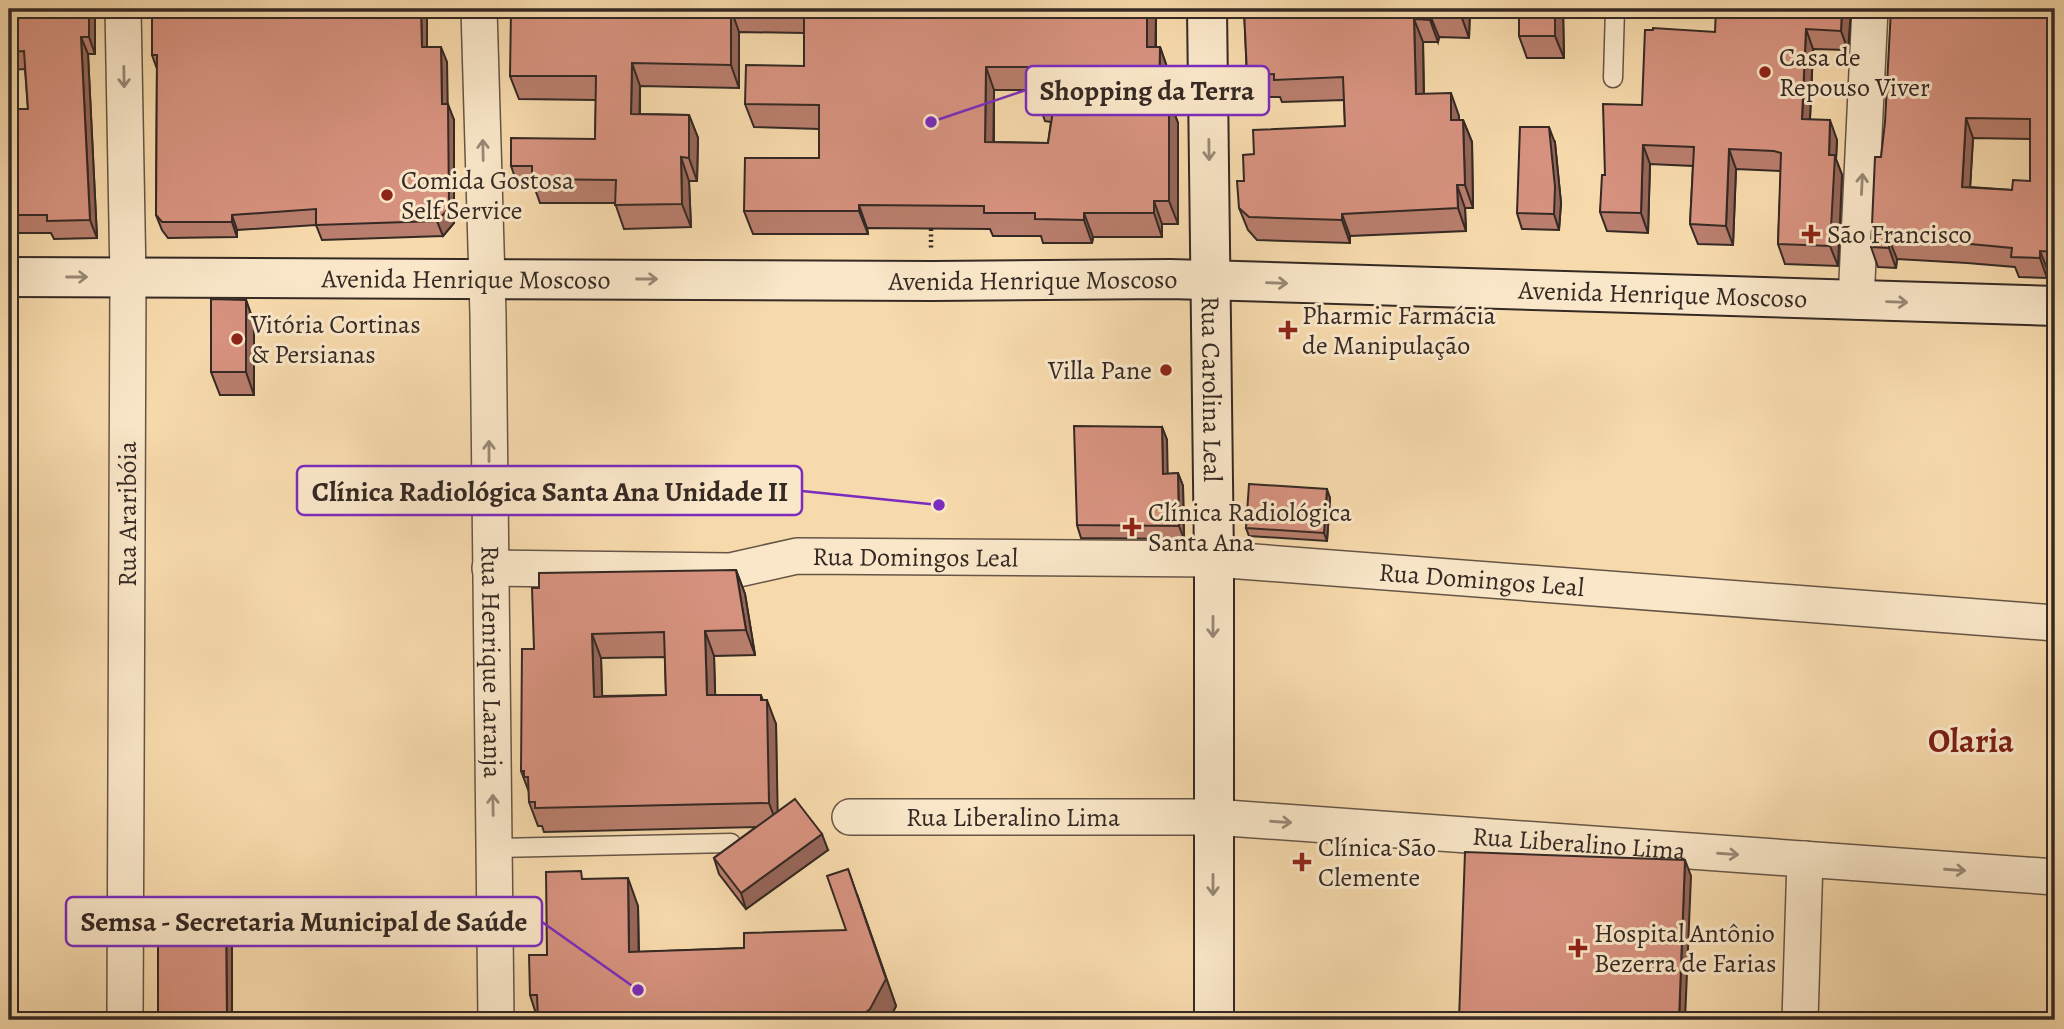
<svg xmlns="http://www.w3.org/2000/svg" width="2064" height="1029" viewBox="0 0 2064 1029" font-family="Alegreya,serif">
<rect width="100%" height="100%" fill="#f7daac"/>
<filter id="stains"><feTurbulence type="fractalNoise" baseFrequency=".00286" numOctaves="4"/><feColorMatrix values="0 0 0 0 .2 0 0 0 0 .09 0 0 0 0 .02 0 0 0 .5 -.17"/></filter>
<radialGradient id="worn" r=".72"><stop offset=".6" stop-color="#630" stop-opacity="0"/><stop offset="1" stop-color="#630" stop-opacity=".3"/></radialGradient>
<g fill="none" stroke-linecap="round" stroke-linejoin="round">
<defs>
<g id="lane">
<path d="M1613,78L1615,9"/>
<path d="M494,848L731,843"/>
</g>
<g id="street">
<path d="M123,9L128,278L125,1020"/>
<path id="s1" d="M479,9L488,315L496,1020"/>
<path d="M1856,301L1870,9"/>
<path id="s2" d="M490,568L730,571L797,556L1214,559L2055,623"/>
<path id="s3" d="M850,817H1213L2055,877"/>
<path d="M1800,1020L1805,859"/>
</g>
<g id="secondary">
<path id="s4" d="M1207,9L1214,559V1020"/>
<path id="s5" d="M9,277L932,281L1170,279L2055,306"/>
</g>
</defs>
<use href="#lane" stroke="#665546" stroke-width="21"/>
<use href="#street" stroke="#665546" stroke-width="38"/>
<use href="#secondary" stroke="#352924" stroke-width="42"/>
<path stroke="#352924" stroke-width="4.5" stroke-dasharray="2 3.5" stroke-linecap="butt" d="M931,229V249"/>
<use href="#lane" stroke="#fae7c9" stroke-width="18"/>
<use href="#street" stroke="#fae7c9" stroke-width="35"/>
<use href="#secondary" stroke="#fae7c9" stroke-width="38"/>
</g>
<g fill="#b97e6d" stroke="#352924" stroke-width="2" fill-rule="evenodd">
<path d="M9,9H92L95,17V54H88L97,238L54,239L51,233H9V109H28L25,69L9,70Z"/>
<path d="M427,9V47L447,62V104L454,120V223L443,236L322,240L316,225L237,230V237L168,238L162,230L156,215L157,69L152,55Z"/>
<path d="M517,9H1147L1156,15V47H1160L1168,70V99H1169L1178,123V224H1162V237H1093L1092,243H1043L1041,236H993L990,229L867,228L868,234H753L744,211L819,158V129L754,127L745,104L804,66V33L739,32V88L640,86V114L689,115L698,138L697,181H689L691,227L624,229L615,203H540L535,189H519L511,166L595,139L596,100L519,99L510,76ZM994,90H1037V98L1045,121L1051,122L1048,143L994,142Z"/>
<path d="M1244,9H1470L1469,38L1439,37L1438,42H1423L1424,94L1459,116V120H1463L1472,142L1473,208H1465L1466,231L1350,236V243L1257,240L1248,230L1239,208L1244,181L1254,154L1345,126L1344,100L1282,102L1280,97H1255L1247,75Z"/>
<path d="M1519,9H1563L1564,58H1527L1519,36Z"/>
<path d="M1851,9L1848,50L1813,49L1810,120L1837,140L1836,159L1842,175L1838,266L1785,264L1778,244L1781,171L1736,169L1733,245L1698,244L1690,224L1693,166L1650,164L1648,233L1607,231L1600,212L1605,175L1642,105L1715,32Z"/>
<path d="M2055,9V271H2048L2047,278L2019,277L2015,267L1967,263L1897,259L1896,268L1878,267L1871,247L1881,157ZM1973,138L2030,139V181L2012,190L1970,187Z"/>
<path d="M1555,143L1561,203L1559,230L1522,229L1517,213Z"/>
<path d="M246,300L254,323V395H220L211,372Z"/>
<path d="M1162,427L1167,440V474L1178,473L1183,486L1184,539L1081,538L1077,525Z"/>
<path d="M1330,498L1327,541L1249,536L1246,528Z"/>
<path d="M736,570L745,594L755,655L714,656L715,695L763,700L776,724L777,812L828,850L746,909L719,874L714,858L756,827L544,832L542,826H538L529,802V792L521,771L534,649L539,588ZM665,657L666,695L602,696L601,658Z"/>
<path d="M584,879L638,906L639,952L744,948L846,930L858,897L896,1006L889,1020H538L530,995Z"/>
</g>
<g fill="#966659" stroke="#352924" stroke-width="2">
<path d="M89,9H92L95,17V54L89,37Z"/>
<path d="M421,9H427V63L422,47Z"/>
<path d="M731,9L739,32V88L731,65Z"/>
<path d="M1147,9H1154L1156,15L1155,70L1147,47Z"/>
<path d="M1461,9H1470L1469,38L1461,15Z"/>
<path d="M1555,9H1563L1564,58L1555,36Z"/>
<path d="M1842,9H1851L1848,50L1841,31Z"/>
<path d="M1430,15L1439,37L1438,42L1430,20Z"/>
<path d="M1414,19L1423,42L1424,116L1416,94Z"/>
<path d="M1806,29L1813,49L1809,139L1802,119Z"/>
<path d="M81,37L88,54L97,238L90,220Z"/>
<path d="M441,47L447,62L448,120L442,104Z"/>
<path d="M1160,47L1168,70V123L1159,99Z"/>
<path d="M632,63L640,86L639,137L631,114Z"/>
<path d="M986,67L994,90L993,166L985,142Z"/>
<path d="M1451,93L1459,116V143L1451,120Z"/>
<path d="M1169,99L1178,123V224L1169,201Z"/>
<path d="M448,104L454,120V223L443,236L437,221Z"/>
<path d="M689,115L698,138L697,181L689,158Z"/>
<path d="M1966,118L1973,138L1969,207L1962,187Z"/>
<path d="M1463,120L1472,142L1473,208L1465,185Z"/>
<path d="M1830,120L1837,140L1836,159L1842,175L1838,266L1830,246L1829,155Z"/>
<path d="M1549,127L1555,143L1561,203L1559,230L1554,214Z"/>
<path d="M1643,145L1650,164L1648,233L1641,213Z"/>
<path d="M1729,149L1736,169L1733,245L1726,226Z"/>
<path d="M681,157L689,181L691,227L682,204Z"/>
<path d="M1457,185L1465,208L1466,231L1458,208Z"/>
<path d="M1154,201L1162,224V237L1154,213Z"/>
<path d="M859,205L867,228L868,234L859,211Z"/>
<path d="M1084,213L1093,237L1092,243L1084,220Z"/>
<path d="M1342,214L1350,236V243L1342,220Z"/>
<path d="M232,215L237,230V237L232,222Z"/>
<path d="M1889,239L1897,259L1896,268L1889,248Z"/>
<path d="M2040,251L2048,271L2047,278L2040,258Z"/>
<path d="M246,300L254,323V395L246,372Z"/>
<path d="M1162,427L1167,440L1168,487L1163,474Z"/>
<path d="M1178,473L1183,486L1184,539L1179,526Z"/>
<path d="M1327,489L1330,498L1327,541L1324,533Z"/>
<path d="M736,570L745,594L755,655L746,630Z"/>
<path d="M705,631L714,656L716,720L707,695Z"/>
<path d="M592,634L601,658L603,721L594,697Z"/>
<path d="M761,695L767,712V700L776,724L778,827L769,803Z"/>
<path d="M822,834L828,850L746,909L741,893Z"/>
<path d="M1685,860L1691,876L1685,1020H1679Z"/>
<path d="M848,869L896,1006L889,1020H855Z"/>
<path d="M628,878L638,906L639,980L629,952Z"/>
<path d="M226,916L232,932V1020H227Z"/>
</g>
<g fill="#d7927f" stroke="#352924" stroke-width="2" fill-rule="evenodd">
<path d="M9,9H89V37H81L90,220L47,221V215H9V109H28L24,51L9,52Z"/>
<path d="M152,9H421L422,47H441L442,104H448L449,208L437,221L316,225V209L232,215V222H162L156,215L157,55H152Z"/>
<path d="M517,9H1147V47H1160L1159,99H1169V201H1154V213H1084V220L1035,219V213H984V206L859,205V211H744L745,158H819V105L745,104L746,65L804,66V10L731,9V65L632,63L631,114L689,115V158L681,157L682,204L615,205L616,180L532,179V166H511V138L595,139L596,76H510L511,10H517ZM986,67H1037V98H1055L1048,143L985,142Z"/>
<path d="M1244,9H1461V15H1430V20L1414,19L1416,94L1451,93V120H1463L1465,185H1457L1458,208L1342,214V220L1249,217L1239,208L1237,181H1244L1243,155L1254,154L1253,130L1345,126L1343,77L1274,80V74L1247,75Z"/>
<rect x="1519" y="9" width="36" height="27"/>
<path d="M1716,9H1842L1841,31L1806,29L1802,119L1830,120L1829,155H1835L1830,246L1778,244L1781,153L1774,151L1729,149L1726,226L1690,224L1694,147L1643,145L1641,213L1600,212L1602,175H1605L1603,104L1642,105L1645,30H1653V28L1715,32Z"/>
<path d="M1891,9H2055V252L2040,251V258L2011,257L2012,248L1960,243L1889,239V248L1871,247L1875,157H1881L1885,122ZM1966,118L2030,119V181L2013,180L2012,190L1962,187Z"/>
<path d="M1520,127H1549L1555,187L1554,214L1517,213Z"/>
<path d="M211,299L246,300V372H211Z"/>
<path d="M1074,426L1162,427L1163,474L1178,473L1179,526L1077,525Z"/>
<path d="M1249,484L1327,489L1324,533L1246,528Z"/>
<path d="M736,570L746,630L705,631L707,695H761V700H767L769,803L535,808V802H529L528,777H524V771H521L522,649H534L532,588H539V573ZM664,632L666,695L594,697L592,634Z"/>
<path d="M795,799L822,834L741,893L714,858Z"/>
<path d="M1465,852L1685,860L1679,1020H1459Z"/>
<path d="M848,869L886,979L870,1009L855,1020H568V1019L538,1020L537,995H530L529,955H547L546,872L581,871L582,879L628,878L629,952L744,948V933L846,930L827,876Z"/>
<path d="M226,916L227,1020H158V917Z"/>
</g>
<defs><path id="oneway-shaft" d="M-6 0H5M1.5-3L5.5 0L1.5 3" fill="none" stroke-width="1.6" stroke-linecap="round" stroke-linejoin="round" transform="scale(1.75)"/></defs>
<g stroke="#988876">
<use href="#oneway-shaft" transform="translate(124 77) rotate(89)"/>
<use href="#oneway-shaft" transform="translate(483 150) rotate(-91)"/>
<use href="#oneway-shaft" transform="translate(1209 150) rotate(89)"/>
<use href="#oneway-shaft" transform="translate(1862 184) rotate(-87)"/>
<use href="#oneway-shaft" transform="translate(77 277)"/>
<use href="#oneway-shaft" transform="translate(647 279)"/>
<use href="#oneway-shaft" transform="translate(1277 283) rotate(2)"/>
<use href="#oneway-shaft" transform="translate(1897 302) rotate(2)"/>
<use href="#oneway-shaft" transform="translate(489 451) rotate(-90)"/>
<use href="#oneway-shaft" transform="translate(1213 627) rotate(90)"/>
<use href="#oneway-shaft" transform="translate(493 805) rotate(-91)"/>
<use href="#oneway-shaft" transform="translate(1281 822) rotate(4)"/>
<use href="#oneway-shaft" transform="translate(1728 854) rotate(4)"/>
<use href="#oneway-shaft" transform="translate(1955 870) rotate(4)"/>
<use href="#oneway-shaft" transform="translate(1213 885) rotate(90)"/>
</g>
<g fill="#8f2418" stroke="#fae7c9" stroke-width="2.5">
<circle cx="1765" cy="72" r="7"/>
<circle cx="387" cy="195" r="7"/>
<path d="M1807.5 223.5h7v7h7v7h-7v7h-7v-7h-7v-7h7z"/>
<path d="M1284.5 319.5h7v7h7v7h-7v7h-7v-7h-7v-7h7z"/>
<circle cx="237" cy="339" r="7"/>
<circle cx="1166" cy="370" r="7"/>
<path d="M1128.5 516.5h7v7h7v7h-7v7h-7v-7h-7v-7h7z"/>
<path d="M1298.5 851.5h7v7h7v7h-7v7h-7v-7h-7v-7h7z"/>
<path d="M1574.5 937.5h7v7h7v7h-7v7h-7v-7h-7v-7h7z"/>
</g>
<g text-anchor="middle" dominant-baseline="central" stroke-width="6" stroke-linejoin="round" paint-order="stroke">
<g font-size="26" fill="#352924" stroke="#fae7c9" text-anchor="start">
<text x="1779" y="57">Casa de<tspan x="1779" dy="30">Repouso Viver</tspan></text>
<text x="401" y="180">Comida Gostosa<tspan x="401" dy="30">Self Service</tspan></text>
<text x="1827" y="234">São Francisco</text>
<text x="1302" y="315">Pharmic Farmácia<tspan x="1302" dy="30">de Manipulação</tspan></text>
<text x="251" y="324">Vitória Cortinas<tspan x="251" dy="30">&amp; Persianas</tspan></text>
<text x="1152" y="370" text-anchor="end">Villa Pane</text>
<text x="1148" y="512">Clínica Radiológica<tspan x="1148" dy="30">Santa Ana</tspan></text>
<text x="1318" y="847">Clínica São<tspan x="1318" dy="30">Clemente</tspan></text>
<text x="1594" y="933">Hospital Antônio<tspan x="1594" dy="30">Bezerra de Farias</tspan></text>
</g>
<g font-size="26" fill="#352924" stroke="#fae7c9">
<text stroke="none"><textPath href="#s5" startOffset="457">Avenida Henrique Moscoso</textPath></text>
<text stroke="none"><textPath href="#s5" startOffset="1024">Avenida Henrique Moscoso</textPath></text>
<text stroke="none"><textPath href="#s5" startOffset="1654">Avenida Henrique Moscoso</textPath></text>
<text stroke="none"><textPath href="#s4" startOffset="380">Rua Carolina Leal</textPath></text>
<text transform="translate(127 514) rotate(-90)">Rua Araribóia</text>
<text stroke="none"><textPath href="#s2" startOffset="427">Rua Domingos Leal</textPath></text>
<text stroke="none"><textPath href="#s2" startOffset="994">Rua Domingos Leal</textPath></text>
<text stroke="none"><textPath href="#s1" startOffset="653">Rua Henrique Laranja</textPath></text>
<text stroke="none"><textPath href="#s3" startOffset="163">Rua Liberalino Lima</textPath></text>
<text stroke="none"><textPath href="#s3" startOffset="730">Rua Liberalino Lima</textPath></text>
</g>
<g font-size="33" font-weight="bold" fill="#7a1f14" stroke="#fae7c9">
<text x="1971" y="740">Olaria</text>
</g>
</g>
<path fill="none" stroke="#7b2cbf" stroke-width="2.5" d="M931 122L1026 90M939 505L802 491M638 990L542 922"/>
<g fill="#7b2cbf" stroke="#fae7c9" stroke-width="2.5">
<circle cx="931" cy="122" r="7"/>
<circle cx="939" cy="505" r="7"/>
<circle cx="638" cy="990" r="7"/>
</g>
<g fill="#fae7c9" stroke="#7b2cbf" stroke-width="2.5">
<rect x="1026" y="66" width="243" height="49" rx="7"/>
<rect x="297" y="466" width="505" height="49" rx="7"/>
<rect x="66" y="897" width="476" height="49" rx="7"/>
</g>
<g font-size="28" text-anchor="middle" font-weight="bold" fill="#352924">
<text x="1147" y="100">Shopping da Terra</text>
<text x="550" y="501">Clínica Radiológica Santa Ana Unidade II</text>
<text x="304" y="931">Semsa - Secretaria Municipal de Saúde</text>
</g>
<rect width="2064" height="1029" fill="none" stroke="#f7daac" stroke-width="35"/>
<rect x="10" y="10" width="2043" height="1008" fill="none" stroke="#352924" stroke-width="3.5"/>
<rect x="18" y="18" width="2029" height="994" fill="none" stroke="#352924" stroke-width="2"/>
<rect width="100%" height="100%" filter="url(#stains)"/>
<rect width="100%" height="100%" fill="url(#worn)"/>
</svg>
